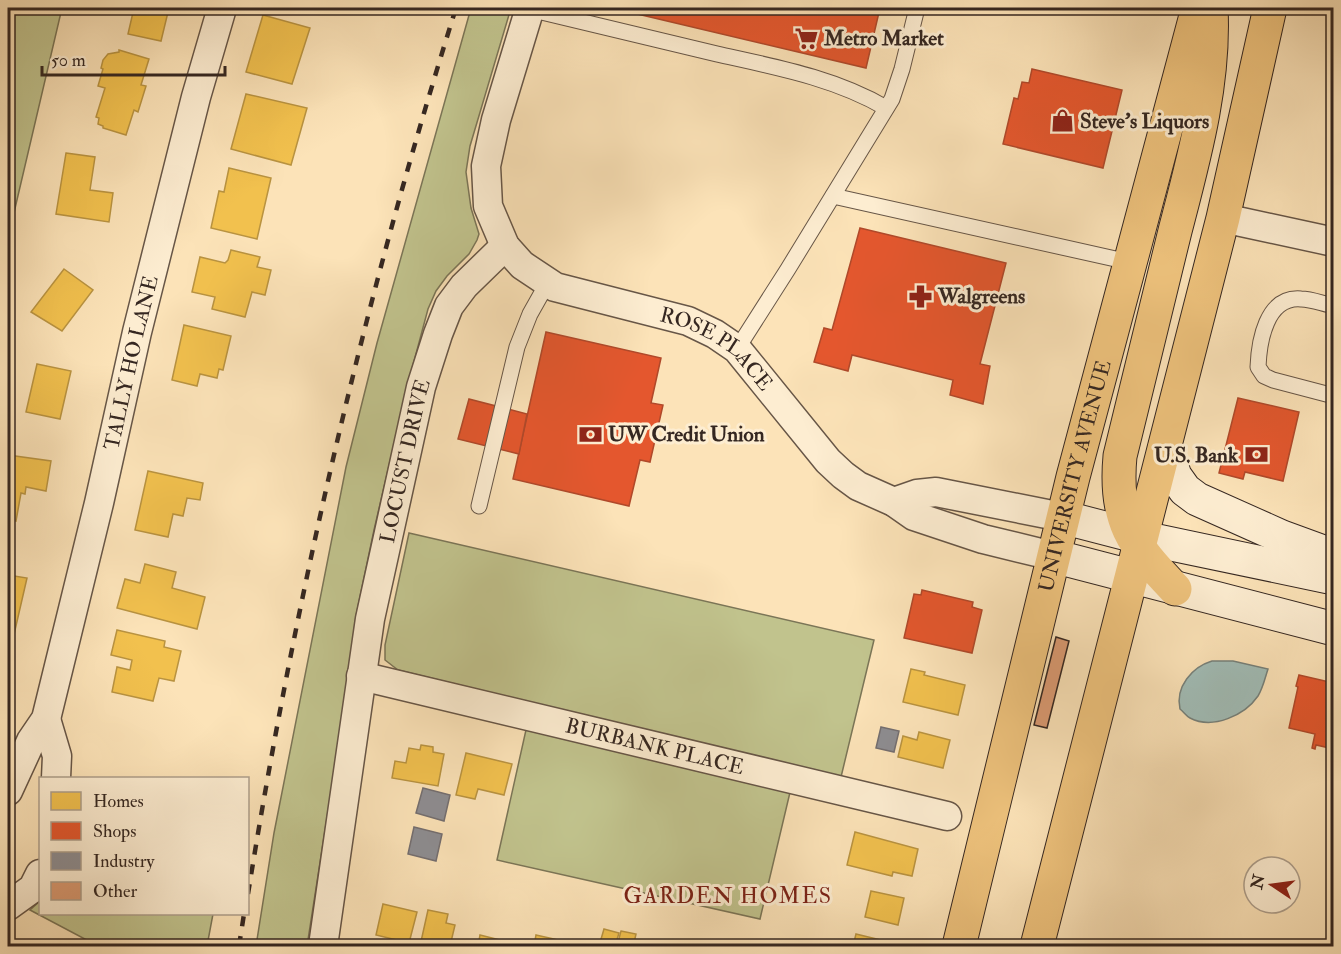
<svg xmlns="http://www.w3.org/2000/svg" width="1341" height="954" viewBox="0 0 1341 954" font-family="'IM FELL Double Pica',serif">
<rect width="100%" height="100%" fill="#fce3b8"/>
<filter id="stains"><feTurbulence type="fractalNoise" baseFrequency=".00333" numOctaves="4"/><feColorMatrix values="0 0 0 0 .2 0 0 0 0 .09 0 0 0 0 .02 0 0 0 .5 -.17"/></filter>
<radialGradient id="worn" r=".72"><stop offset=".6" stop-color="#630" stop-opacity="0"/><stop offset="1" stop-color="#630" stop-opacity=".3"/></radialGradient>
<g fill="#c1c38d" stroke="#7b7557" stroke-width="1.5">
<path d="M8,8H62L9,234L8,233Z"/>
<path d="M471,8H511L470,146L466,172L471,208L479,234L477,240L469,254L447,276L436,291L428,309L409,380L374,530L356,616L343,715L307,946H256L274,833L346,467L377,343Z"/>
<path d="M409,533L874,640L841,777L796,767L760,919L497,860L532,703L398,670L385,660V645Z"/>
<path d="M40,901V914H213L207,946H98L30,910Z"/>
</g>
<path fill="#a1bdb7" stroke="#76817b" stroke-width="1.5" d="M1212,661H1233L1268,669C1265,678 1263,688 1258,696C1245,715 1213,730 1190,718C1186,716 1184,712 1180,709C1175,687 1192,667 1212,661Z"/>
<g fill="#f2c14e" stroke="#b99340" stroke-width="1.5">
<path d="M134,8H169L161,41L128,34Z"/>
<path d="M263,15L310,28L292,84L246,72Z"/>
<path d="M119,50L149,59L141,85L146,86L138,112L134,110L126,135L103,128V126L98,124L99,118L96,117L105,88L98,86L103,69L101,68L103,60L108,54L119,52Z"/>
<path d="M246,94L307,108L291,165L231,149Z"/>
<path d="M66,153L95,157L90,190L113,193L109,222L56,214Z"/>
<path d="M229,168L271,178L257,239L211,228L219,191L224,192Z"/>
<path d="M231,250L260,257L257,267L271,270L265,295L252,292L245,317L212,309L215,297L192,292L200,257L225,263L228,260Z"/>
<path d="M64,269L93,290L62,331L31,312Z"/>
<path d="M184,325L231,336L223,370L219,369L217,378L200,374L197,386L172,380Z"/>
<path d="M37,364L71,371L60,419L26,412Z"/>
<path d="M8,455L51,461L46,491L26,487L25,494L21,493L16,521L8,519Z"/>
<path d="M148,471L203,483L200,500L187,498L183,516L173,514L168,537L135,530Z"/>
<path d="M145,564L176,572L172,588L205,597L197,629L117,608L125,579L140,583Z"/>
<path d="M8,575L27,578L10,652L8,651Z"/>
<path d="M117,630L165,641L164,647L181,651L174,681L159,678L153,701L112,692L117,667L130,670L132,660L111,655Z"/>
<path d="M911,669L925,672L924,675L965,685L958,715L903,702Z"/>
<path d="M919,732L950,740L943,768L898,757L903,736L917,740Z"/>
<path d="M421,745L433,747V752L444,754L438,786L392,778L395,761L406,763L409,748L420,750Z"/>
<path d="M466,753L512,764L504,795L478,789L475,799L456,795Z"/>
<path d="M855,832L918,849L912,876L893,872L892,876L847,865Z"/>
<path d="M871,891L904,898L898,925L865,917Z"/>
<path d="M383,904L417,912L409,943L376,935Z"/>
<path d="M428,910L448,914L446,923L455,925L450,946H420Z"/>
<path d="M604,929L619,933L615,946H599Z"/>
<path d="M621,931L636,934L634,943L649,946H617Z"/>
<path d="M856,934L889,942L887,946H853Z"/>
<path d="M480,935L508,942L507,946H478Z"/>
<path d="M536,935L563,941L562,946H534Z"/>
</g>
<g fill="#e4572e" stroke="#b0492a" stroke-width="1.5">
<path d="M612,8H880L866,68Z"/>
<path d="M1032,69L1122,90L1103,168L1003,144L1014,98L1018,99L1022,82L1029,83Z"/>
<path d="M860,228L1006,263L980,364L990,366L983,404L950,395L953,380L852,355L848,371L814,362L824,328L832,330Z"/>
<path d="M546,332L661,358L651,403L663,405L650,462L640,460L629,506L513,479Z"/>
<path d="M1238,398L1299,412L1283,481L1245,472L1243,479L1219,473Z"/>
<path d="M469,399L527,414L519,454L458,439Z"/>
<path d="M922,590L973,602L972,607L982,610L972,653L904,638L914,594L921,595Z"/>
<path d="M1299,675L1334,683V749L1316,745L1315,749L1312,748L1315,734L1289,728L1298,687L1296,686Z"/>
</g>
<g fill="#8d8d92" stroke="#736e70" stroke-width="1.5">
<path d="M881,727L899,731L894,752L876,748Z"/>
<path d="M423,788L450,795L444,821L416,813Z"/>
<path d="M414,827L442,834L436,861L408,854Z"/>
</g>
<path fill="#db9a72" stroke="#352721" stroke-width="1.5" d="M1056,637L1069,641L1047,728L1034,725Z"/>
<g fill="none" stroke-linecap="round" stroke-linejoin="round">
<defs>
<g id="lane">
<path d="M529,9C592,24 654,39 717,54C775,67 835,78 886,108"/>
<path d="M833,196L1129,262"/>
<path d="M1334,306C1323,304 1312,299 1301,299C1266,296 1259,342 1258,367L1264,376L1273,380L1334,396"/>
<path d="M737,349L788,269L892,99L902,69L917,8"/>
<path d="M479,506L517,347L530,314L548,282"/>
</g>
<g id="street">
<path id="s1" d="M530,8L496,120L486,166L488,206L505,246L522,265L555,287L688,321L715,334L737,349L828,461L843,475L858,486L894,502L914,516L983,539L1053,556"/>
<path d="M1223,218L1334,242"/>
<path d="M894,502L917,494L936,492L1062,517"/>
<path id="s2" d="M361,676L947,816"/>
<path d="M46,719L57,756L56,778"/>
<path id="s3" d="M8,791L31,741L46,719L99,503L137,332L196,97L222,8"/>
<path d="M8,906L33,888L40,874"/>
<path id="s4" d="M323,946L370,619L421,387L438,334L449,306L464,286L505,246"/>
</g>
<g id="secondary">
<path d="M1165,447L1175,476L1185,490L1197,499L1282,537L1334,556"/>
<path d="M1062,517L1143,538L1334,578"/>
<path d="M1053,556L1334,629"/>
</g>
<g id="primary">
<path d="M1175,589C1132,544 1114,521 1120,456C1138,381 1157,306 1175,231C1194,158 1215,83 1211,8"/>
<path id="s5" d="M959,946L1073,477L1198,8"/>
<path d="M1037,946L1223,218L1270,8"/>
</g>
</defs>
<use href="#lane" stroke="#675647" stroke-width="17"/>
<use href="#street" stroke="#675647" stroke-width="31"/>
<use href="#secondary" stroke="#352721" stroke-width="35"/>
<use href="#primary" stroke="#352721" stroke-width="35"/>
<use href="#lane" stroke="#fdedd1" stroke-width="15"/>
<use href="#street" stroke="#fdedd1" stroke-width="28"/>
<use href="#secondary" stroke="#fdedd1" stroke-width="33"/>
<use href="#primary" stroke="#eec27c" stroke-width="33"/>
<g stroke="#352721" stroke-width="4.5" stroke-dasharray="10 10" stroke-linecap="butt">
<path d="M248,894C296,594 365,297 456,8"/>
<path d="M239,946L244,914"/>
</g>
</g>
<defs>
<symbol id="supermarket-bare" viewBox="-9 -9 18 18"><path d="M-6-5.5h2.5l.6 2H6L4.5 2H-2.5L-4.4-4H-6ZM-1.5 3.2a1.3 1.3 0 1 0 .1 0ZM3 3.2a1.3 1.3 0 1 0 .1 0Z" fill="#8f2418" stroke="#fdedd1" stroke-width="2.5" paint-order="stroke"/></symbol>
<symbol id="shop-bare" viewBox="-9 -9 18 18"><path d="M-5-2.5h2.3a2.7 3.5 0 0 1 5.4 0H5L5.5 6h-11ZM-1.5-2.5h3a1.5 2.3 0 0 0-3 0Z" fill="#8f2418" stroke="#fdedd1" stroke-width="2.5" paint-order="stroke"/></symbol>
<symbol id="pharmacy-bare" viewBox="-9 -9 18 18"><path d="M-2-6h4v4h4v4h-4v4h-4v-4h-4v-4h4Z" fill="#8f2418" stroke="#fdedd1" stroke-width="2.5" paint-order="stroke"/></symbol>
<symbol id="bank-bare" viewBox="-9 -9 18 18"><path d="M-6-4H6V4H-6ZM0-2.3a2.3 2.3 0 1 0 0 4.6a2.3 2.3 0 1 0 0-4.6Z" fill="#8f2418" stroke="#fdedd1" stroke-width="2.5" paint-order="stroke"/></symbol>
</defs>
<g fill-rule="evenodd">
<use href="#supermarket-bare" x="790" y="22" width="33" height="33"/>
<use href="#shop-bare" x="1046" y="104" width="33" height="33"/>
<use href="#pharmacy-bare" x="904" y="280" width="33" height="33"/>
<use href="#bank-bare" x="574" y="418" width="33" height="33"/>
<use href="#bank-bare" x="1240" y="438" width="33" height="33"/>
</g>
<g text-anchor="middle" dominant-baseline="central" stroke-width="6" stroke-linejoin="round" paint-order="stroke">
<g font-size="21" font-weight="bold" fill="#352721" stroke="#fdedd1" text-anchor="start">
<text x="824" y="38">Metro Market</text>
<text x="1080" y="121">Steve's Liquors</text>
<text x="938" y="296">Walgreens</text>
<text x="608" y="434">UW Credit Union</text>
<text x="1238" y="455" text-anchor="end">U.S. Bank</text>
</g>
<g font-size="21" fill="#352721" stroke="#fdedd1">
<text stroke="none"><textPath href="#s1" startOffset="489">ROSE PLACE</textPath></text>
<text stroke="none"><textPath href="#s3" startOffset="448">TALLY HO LANE</textPath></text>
<text stroke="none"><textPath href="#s4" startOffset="492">LOCUST DRIVE</textPath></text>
<text stroke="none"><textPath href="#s5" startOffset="484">UNIVERSITY AVENUE</textPath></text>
<text stroke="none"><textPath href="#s2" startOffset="302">BURBANK PLACE</textPath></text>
</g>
<g font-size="22" letter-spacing="1.5" fill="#7a1f14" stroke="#fdedd1">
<text x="728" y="896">GARDEN HOMES</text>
</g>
</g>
<rect width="1341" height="954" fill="none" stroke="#fce3b8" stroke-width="30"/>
<rect x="9" y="9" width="1323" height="936" fill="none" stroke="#352721" stroke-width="3"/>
<rect x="15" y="15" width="1311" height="924" fill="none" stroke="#352721" stroke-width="1.5"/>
<rect x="39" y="777" width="210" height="138" fill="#fdedd1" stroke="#ad9e8b" stroke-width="1.5"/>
<rect x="51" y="792" width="30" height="18" fill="#f2c14e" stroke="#ad9e8b" stroke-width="1.5"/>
<text x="93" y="807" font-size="18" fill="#352721">Homes</text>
<rect x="51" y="822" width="30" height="18" fill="#e4572e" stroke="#ad9e8b" stroke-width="1.5"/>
<text x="93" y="837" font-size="18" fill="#352721">Shops</text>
<rect x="51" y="852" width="30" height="18" fill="#8d8d92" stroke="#ad9e8b" stroke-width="1.5"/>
<text x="93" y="867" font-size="18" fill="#352721">Industry</text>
<rect x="51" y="882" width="30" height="18" fill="#db9a72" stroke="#ad9e8b" stroke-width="1.5"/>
<text x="93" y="897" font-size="18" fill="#352721">Other</text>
<g transform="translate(1272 885) rotate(283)"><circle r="28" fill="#fdedd1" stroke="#ad9e8b" stroke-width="1.5"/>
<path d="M0-4.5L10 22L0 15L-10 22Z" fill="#8f2418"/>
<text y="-9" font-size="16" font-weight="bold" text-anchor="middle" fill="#352721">N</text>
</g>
<path d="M42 66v9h183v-9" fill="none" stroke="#352721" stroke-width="3"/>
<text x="51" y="66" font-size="18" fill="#352721" stroke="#fdedd1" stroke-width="4.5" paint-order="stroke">50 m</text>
<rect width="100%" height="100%" filter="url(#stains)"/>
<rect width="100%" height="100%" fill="url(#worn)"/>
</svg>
